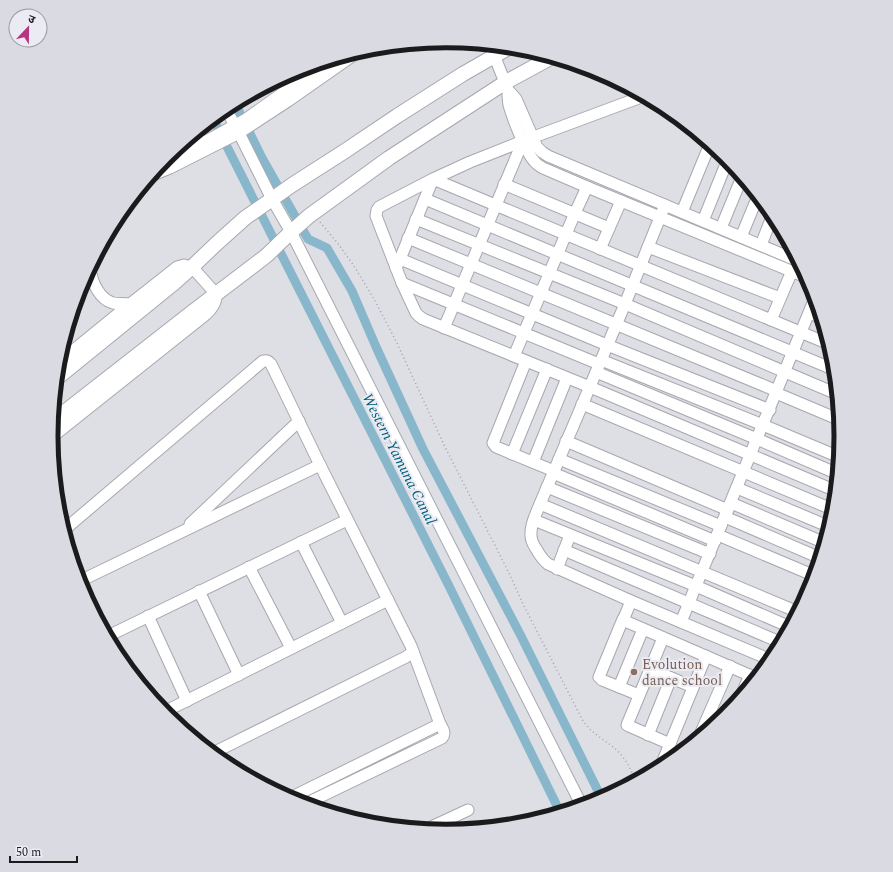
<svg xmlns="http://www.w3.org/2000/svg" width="893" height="872" viewBox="0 0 893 872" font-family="Spectral,'Noto Sans Devanagari',serif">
<rect width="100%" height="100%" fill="#dedee5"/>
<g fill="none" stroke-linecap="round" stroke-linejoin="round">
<g stroke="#88b7cc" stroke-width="9">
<path d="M235,103L262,158L308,239L327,248L352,291L377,349L423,449L520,634L602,799"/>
<path d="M213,119L448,584L560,812"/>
</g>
<defs>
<g id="minor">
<path d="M490,45L508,90L516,99L537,147L542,152L548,156L798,261"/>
<path d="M508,90C508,95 508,100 509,105C513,119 526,153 535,162C537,165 540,166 543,168L587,187L808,278"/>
<path d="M644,96L523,141L470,162L433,179L379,207L377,210L376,216L402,283L416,313L419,316L423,319L590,387L751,455L836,491"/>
<path d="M226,109L239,133L272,199L291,232L582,806"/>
<path d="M164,160L208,140L246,119L328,61"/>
<path d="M153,175L170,168L239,133L288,101L358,52"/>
<path d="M504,184L609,228"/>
<path d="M425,199L835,370"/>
<path d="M665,205L625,304L540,504C536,514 528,529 532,541C533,545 536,548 538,552C541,557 544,561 548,564L631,601L771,660"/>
<path d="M682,212L710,144"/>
<path d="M416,219L625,304L837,394"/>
<path d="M703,221L728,159"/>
<path d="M721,228L742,177"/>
<path d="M741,237L758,196"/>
<path d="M408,238L777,391"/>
<path d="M761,245L773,214"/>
<path d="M648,247L780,298"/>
<path d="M600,249L621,201"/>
<path d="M400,259L607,345L770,410"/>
<path d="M396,268L400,259L433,179L829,344"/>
<path d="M90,269C92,282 99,299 113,303C118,304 125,303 130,304"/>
<path d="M402,283L599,364"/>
<path d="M810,313L821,318"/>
<path d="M771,320L792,271"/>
<path d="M444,328L523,141"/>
<path d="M514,356L575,213L587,187"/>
<path d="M601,360L763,425L839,457"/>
<path d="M526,361L493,443L496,447L554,471"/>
<path d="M596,372L757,439L838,474"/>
<path d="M776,393L840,420"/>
<path d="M582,404L834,510"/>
<path d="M52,437L204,316C211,310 217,303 216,294L192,267L184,265L177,267L130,304L59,362"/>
<path d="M566,441L728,510"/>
<path d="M512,454L547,369"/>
<path d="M559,459L721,526"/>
<path d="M533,462L567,378"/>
<path d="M553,473L715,541"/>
<path d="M547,487L710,554"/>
<path d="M737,488L830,527"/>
<path d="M731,503L825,543"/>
<path d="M540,504L798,612"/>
<path d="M725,517L820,558"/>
<path d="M534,520L696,586L790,627"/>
<path d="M190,524L299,421"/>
<path d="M64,530L263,361C267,360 268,361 271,364L320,465L411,646L440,724"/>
<path d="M718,535L815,576"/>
<path d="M301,542L342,623"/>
<path d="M564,550L782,643"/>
<path d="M249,567L291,648"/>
<path d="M557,569L570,535"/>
<path d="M80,581L320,465"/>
<path d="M199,591L239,675"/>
<path d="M631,601L624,618V621H625L756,678"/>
<path d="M148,616L187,701"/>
<path d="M623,619L599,677L602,680L639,695"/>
<path d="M681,622L815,298"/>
<path d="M108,636L347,520"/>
<path d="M663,638L627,725L629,726L670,744"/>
<path d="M650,669L693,687"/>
<path d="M619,687L643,629"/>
<path d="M740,698L750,675"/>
<path d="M164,712L388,600"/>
<path d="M648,735L671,678"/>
<path d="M699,737L730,666"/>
<path d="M213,753L406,657L413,652"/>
<path d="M660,768L706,656"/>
<path d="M290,798L440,724C443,729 446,733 442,738L305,804"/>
<path d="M427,829L468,810"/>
</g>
<g id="major">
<path d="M57,378L174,283L192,267L216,244L245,218L292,185L345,151L397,116L463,74L510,47"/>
<path d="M53,421L195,310L266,256L291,232L309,216L389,158L506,82L552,57"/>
</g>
</defs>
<use href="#minor" stroke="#a7a8af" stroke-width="13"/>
<use href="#major" stroke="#a7a8af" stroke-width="16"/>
<path stroke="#a2a2a8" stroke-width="1.5" stroke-dasharray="1 3" stroke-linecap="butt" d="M320,222L339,245L354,266L374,299L396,341L445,447L509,573L523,604L583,721C593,736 611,742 622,756C628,763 632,772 635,781"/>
<use href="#minor" stroke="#fff" stroke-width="11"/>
<use href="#major" stroke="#fff" stroke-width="14"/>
</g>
<circle fill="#8d6e63" stroke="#ebecf3" stroke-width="1.5" cx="634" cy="672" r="4"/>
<g text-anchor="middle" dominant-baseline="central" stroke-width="4" stroke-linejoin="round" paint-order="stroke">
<g font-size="14" fill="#785e54" stroke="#ebecf3" text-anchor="start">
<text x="642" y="664">Evolution<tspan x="642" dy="16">dance school</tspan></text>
</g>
<g font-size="15" font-style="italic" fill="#005f7b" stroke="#ebecf3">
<text transform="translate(399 459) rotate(63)">Western Yamuna Canal</text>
</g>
</g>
<path d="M0 0H893V872H0ZM58 436a388 388 0 1 1 776 0a388 388 0 1 1-776 0Z" fill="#dadbe2" fill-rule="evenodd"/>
<path fill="none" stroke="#1b1b1e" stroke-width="5" d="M58 436a388 388 0 1 1 776 0a388 388 0 1 1-776 0Z"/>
<g transform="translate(28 28) rotate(22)"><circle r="19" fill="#ebecf3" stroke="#98989e"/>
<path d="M0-3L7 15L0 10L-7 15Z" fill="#b63682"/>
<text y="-6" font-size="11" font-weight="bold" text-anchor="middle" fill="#1b1b1e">उ</text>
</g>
<path d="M10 856v6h67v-6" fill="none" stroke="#1b1b1e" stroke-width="2"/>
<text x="16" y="856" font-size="12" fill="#1b1b1e" stroke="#ebecf3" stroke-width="3" paint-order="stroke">50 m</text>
</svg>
